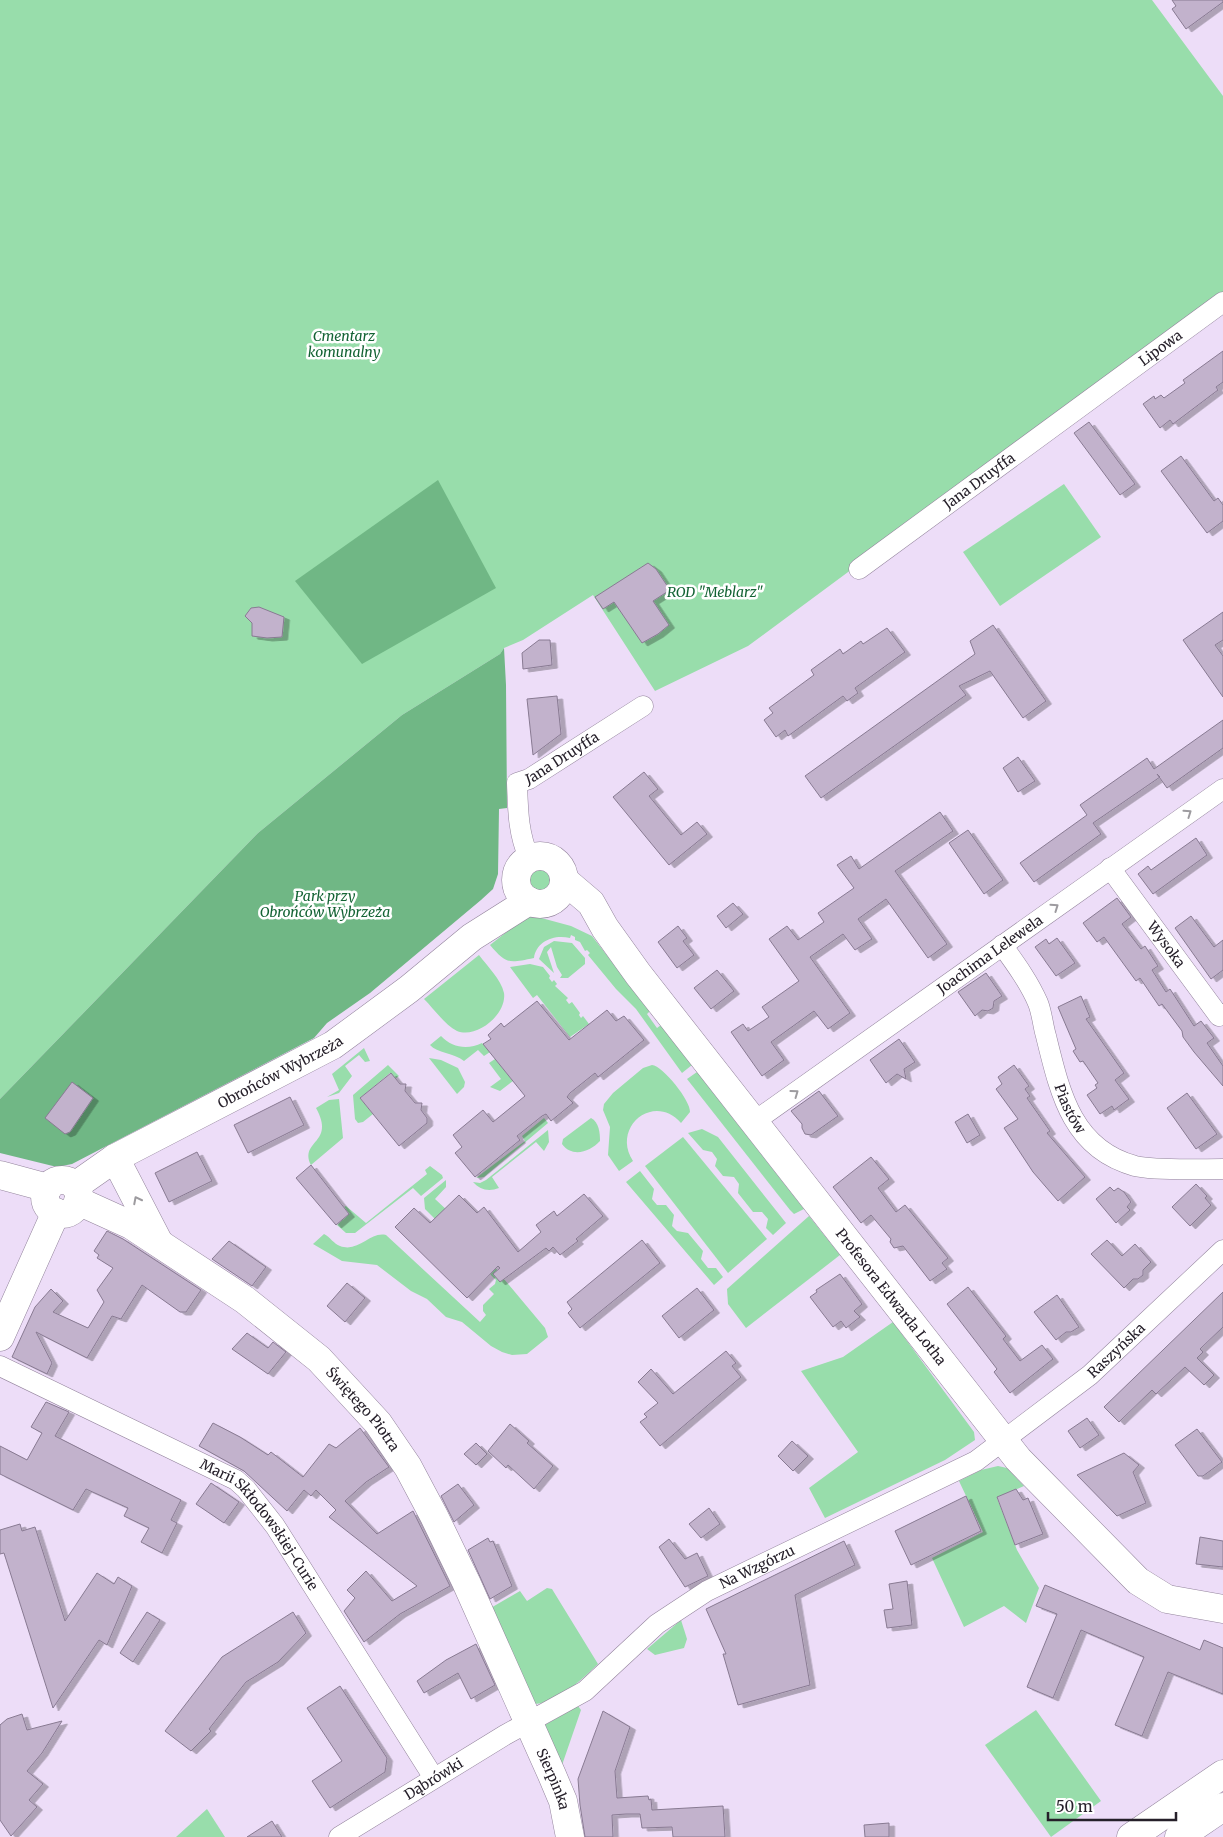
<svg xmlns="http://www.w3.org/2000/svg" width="1223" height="1837" viewBox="0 0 1223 1837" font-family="Merriweather,serif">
<defs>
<filter id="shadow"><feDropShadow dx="5.5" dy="3" stdDeviation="0" flood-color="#0004"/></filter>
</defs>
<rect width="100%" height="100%" fill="#edddf8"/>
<g fill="#98ddab">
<path d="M0,0H1152L1223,96V292L1113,376L748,646L655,691L593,595L523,640L504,648L500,654L402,715L258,833L0,1099Z"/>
<path d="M1064,484L1101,537L1000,606L963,552Z"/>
<circle cx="539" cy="880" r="12"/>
<path d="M534,916L571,926L592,936L650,1011L647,1014L657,1028L661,1025L692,1065L682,1073L636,1009L616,989L588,955L590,953L587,950L585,951L580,942L575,940V937L571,935L570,938C553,934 536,942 534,958C509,963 507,965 490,945L523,919Z"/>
<path d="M554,941L572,943L585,958V964L568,978H560L562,975L557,967L551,947L547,952L554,973L539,959L544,947Z"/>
<path d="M479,955C487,966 501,979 504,993C507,1014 477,1039 457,1031C445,1025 434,1009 424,999Z"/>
<path d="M530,964L543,967L550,976L549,978L552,982L554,980L557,984L555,986L568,998L566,1000L569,1004L572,1002L580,1013L579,1015L581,1018L583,1016L589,1024L570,1037L537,995L533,998L510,967Z"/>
<path d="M441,1036C452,1048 468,1050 482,1043L490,1052L484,1056L478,1050L464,1061C454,1053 437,1053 430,1045Z"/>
<path d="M364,1048L370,1061L365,1062L359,1055L345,1066L352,1076L339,1093L327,1097L339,1090L332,1074Z"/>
<path d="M429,1058L441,1060L458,1068L465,1082L464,1087L457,1094Z"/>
<path d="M495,1059L513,1081L500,1091L490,1087L501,1079L489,1063Z"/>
<path d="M388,1065L399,1076L395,1079L390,1073L360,1098L373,1114L363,1122L358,1123L355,1119L353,1095Z"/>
<path d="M652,1065C663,1066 691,1101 690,1112L681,1123C654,1092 611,1127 633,1161L619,1171L608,1155L610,1127L603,1110L604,1104L613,1093L643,1068Z"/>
<path d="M697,1072L804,1209L794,1214L790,1210L687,1079Z"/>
<path d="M339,1099L343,1138L311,1165C299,1140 336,1144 316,1108L329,1100Z"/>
<path d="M544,1118L548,1123L484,1177L476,1178L525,1141L522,1136Z"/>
<path d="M591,1118C599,1122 600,1133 600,1141C590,1152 572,1158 562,1144L563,1139Z"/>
<path d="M702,1129L718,1137L786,1223L773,1235L766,1228L768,1219L762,1212H753L738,1193L739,1184L734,1177L723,1176L715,1166L717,1159L712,1152L703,1150L688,1133Z"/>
<path d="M548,1130L549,1142L544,1151L536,1142L492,1177L499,1188C489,1192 480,1190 473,1182L480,1183L486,1180Z"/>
<path d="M683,1137L767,1239L728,1273L645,1166Z"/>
<path d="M430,1166L442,1175L443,1178L421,1196L413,1188L355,1233H346L337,1225L349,1214L344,1207L346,1206L366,1223L427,1174L425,1170Z"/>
<path d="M640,1171L654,1189L652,1199L657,1205H666L674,1215L672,1226L677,1231L688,1233L703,1251L701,1259L708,1268H716L723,1277L714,1285L626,1182Z"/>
<path d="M446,1180V1187L435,1199L462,1224L504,1279L545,1328L548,1337L527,1354L512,1355L502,1352L491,1346L462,1322L446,1317L427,1299L411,1291L377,1265L342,1261L313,1244L324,1234C330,1237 334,1244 340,1246C359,1253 370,1231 386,1235L480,1322L486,1315L483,1311V1305L494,1294L489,1289L495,1284L496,1280L425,1209L424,1198Z"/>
<path d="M809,1216L840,1255L746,1328L728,1304L727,1289Z"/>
<path d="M893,1322L974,1432L975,1440L945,1460L825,1518L809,1488L858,1452L801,1371L843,1357Z"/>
<path d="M998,1466L1007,1468L1024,1486L997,1498L1017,1550L1039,1588L1026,1623L1004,1606L964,1627L932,1558L983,1532L959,1481L981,1470Z"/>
<path d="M547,1588L552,1589L598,1664C582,1679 558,1703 535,1704L532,1701L489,1609L520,1591L527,1601Z"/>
<path d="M681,1620L687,1639L684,1648L655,1655L647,1649Z"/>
<path d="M578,1706L581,1710L562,1765L543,1726Z"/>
<path d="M1036,1710L1101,1801L1051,1837L985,1745Z"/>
<path d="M207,1809L225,1837H176Z"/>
</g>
<g fill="#70b785">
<path d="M438,480L496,588L362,664L295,581Z"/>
<path d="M504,648L506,685L507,808L499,809L498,874L493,889L481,900L370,993L327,1023L314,1038L72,1164L57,1167L0,1153V1099L258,833L402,715L500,654Z"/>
</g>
<g fill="#c2b2cc" stroke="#887a92" filter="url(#shadow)">
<path d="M1172,0H1223V2L1186,29L1172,9L1176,6Z"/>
<path d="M1223,351V382L1216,387L1218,390L1173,424L1170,420L1160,428L1143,404L1154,396L1155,399L1161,395L1164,398L1185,383L1183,380Z"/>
<path d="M1089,422L1135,484L1120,495L1074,433Z"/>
<path d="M1181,456L1214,501L1218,498L1223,505V521L1207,533L1161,471Z"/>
<path d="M648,563L656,569L670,590L653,601L669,625L658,634L642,643L614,602L603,609L595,597Z"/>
<path d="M259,607L284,617L282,637L267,638L252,636V623L245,616L251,608Z"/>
<path d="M1223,612V640L1215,645L1223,656V697L1183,640Z"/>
<path d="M993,625L1046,701L1023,718L990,671L959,686L966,695L821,798L805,776L975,654L970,641Z"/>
<path d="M887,628L905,652L855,688L858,693L847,701L843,696L788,736L785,730L776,737L764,720L773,713L769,708L814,675L811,670L840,649L843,654L861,641L863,644Z"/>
<path d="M539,640H550L552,665L523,669L522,653Z"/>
<path d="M557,696L561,734L533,755L527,699Z"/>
<path d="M1223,720V748L1167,788L1157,774L1160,777L1093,823L1101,834L1034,882L1020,863L1087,815L1080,805L1147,758L1154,769Z"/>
<path d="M1018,757L1035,781L1018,792L1003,768Z"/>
<path d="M644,772L658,789L649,796L681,835L697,822L707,834L669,865L613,797Z"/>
<path d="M940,812L953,831L895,871L947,944L928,958L886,899L858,919L872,939L855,950L843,934L810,957L850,1013L828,1029L814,1011L771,1042L784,1060L762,1076L731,1032L743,1024L748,1031L769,1017L762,1007L799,981L769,939L787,926L798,940L824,922L818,913L854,888L837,865L851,856L859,869Z"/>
<path d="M968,830L1003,880L984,894L949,843Z"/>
<path d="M1196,838L1207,855L1153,894L1138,874L1148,866L1151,870Z"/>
<path d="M1117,898L1131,917L1122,924L1141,949L1145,946L1158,966L1152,970L1166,992L1170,989L1194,1026L1201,1021L1214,1038L1207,1043L1223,1066V1086L1194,1052L1183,1037L1182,1031L1162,1004L1159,1006L1140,978L1136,981L1104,937L1097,942L1083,923Z"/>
<path d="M733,903L743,914L726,928L717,916Z"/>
<path d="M1191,916L1214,947L1223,940V970L1211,979L1175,928Z"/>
<path d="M678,926L687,938L683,941L694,955L677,968L658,942Z"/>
<path d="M1057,938L1075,963L1056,976L1035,947L1046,939L1049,944Z"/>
<path d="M717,970L734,991L711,1009L694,988Z"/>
<path d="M986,973L1002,996L994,1001L993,1008L988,1011L982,1010L975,1016L958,992Z"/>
<path d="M1081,996L1090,1017L1086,1019L1124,1073L1115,1080L1129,1099L1114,1110L1112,1106L1100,1114L1087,1095L1097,1088L1095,1085L1098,1083L1083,1061L1080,1062L1073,1051L1076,1049L1058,1007Z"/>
<path d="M537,1001L569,1040L607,1010L616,1021L624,1016L644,1040L598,1077L595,1073L570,1093L567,1097L573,1103L551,1121L546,1114L542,1116L517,1136L520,1140L475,1177L455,1153L462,1147L453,1135L483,1110L493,1122L525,1096L483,1044L491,1039L488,1035L501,1023L504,1027Z"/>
<path d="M899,1039L915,1062L904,1069L906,1079L897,1074L886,1083L870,1060Z"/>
<path d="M1014,1065L1029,1086L1025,1089L1030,1096L1027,1098L1050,1131L1047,1133L1085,1177L1058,1201L1033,1172L1004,1128L1018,1119L996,1089L1002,1084L998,1077Z"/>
<path d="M391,1073L400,1084H406L405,1091L415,1103H422L421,1110L427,1118V1123L399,1146L360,1098Z"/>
<path d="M72,1082L93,1098L70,1132L65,1134L45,1118Z"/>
<path d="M819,1091L838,1116L811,1135L805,1134L802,1128V1124L791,1111Z"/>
<path d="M1187,1093L1217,1134L1196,1149L1167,1108Z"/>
<path d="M290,1097L304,1125L248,1153L234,1125Z"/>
<path d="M968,1114L980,1135L967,1143L955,1122Z"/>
<path d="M197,1152L212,1181L169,1202L155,1173Z"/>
<path d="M871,1157L889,1179L878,1188L896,1212L905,1205L948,1258L942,1263L947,1269L930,1281L903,1246L894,1248L890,1242L891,1239L871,1215L861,1223L833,1187Z"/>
<path d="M311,1165L349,1214L336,1225L296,1178Z"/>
<path d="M1196,1184L1207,1196L1205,1198L1211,1205L1190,1226L1172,1207Z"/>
<path d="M1110,1187L1114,1191L1118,1188L1124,1192L1131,1202L1127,1207L1130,1210L1116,1223L1096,1199Z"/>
<path d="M584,1194L603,1216L576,1239L578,1241L560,1255L553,1247L549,1251L546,1248L500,1282L493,1274L500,1268L498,1266L467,1298L395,1227L414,1208L430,1223L459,1195L477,1213L484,1207L518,1252L541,1232L536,1225L554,1211L557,1216Z"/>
<path d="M107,1231L123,1239L201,1290L186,1312H180L142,1285L121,1319L112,1316L87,1358L36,1332L52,1363L47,1374L12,1357L35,1307L51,1289L63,1301L53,1312L88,1328L104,1302L97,1290L113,1268L97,1258L99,1255L94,1251Z"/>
<path d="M642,1240L660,1263L580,1328L568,1313L572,1309L567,1302Z"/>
<path d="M1107,1240L1122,1256L1135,1244L1151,1262L1143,1270V1275L1138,1279H1133L1124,1288L1091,1254Z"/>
<path d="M229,1241L266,1267L252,1286L212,1259Z"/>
<path d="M840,1274L862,1304L854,1311L860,1317L846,1328L841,1321L833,1327L810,1297L817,1292L816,1290Z"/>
<path d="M347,1283L365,1298L345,1322L327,1306Z"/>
<path d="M968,1287L1006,1336L1003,1339L1020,1361L1042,1345L1053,1359L1010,1393L994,1372L997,1369L947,1304Z"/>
<path d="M697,1288L714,1310L679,1338L662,1316Z"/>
<path d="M1223,1292V1327L1200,1349L1203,1352L1197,1358L1214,1375L1204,1385L1185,1367L1156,1394L1152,1390L1119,1422L1104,1407Z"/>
<path d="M1057,1295L1079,1327L1071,1332H1066L1056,1340L1034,1312Z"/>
<path d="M247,1333L268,1348L273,1342L286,1352L268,1374L232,1349Z"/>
<path d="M726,1351L736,1363L732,1366L741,1377L660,1446L640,1422L647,1417L644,1414L658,1403L638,1382L651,1369L673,1394Z"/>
<path d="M46,1402L69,1412L55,1436L181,1500L171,1520L177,1523L162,1553L141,1542L149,1528L124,1516L128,1508L86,1489L73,1510L0,1474V1446L27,1460L42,1433L31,1427Z"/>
<path d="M1087,1418L1099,1435L1080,1448L1068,1431Z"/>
<path d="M213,1423L240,1437L268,1455L271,1452L303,1477L329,1444L336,1448L360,1428L389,1467L366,1482L345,1501L377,1534L413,1511L450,1586L400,1614L364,1642L344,1611L355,1598L347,1590L366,1571L392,1601L417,1586L329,1517L336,1510L316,1490L311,1496L304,1490L287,1511L244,1471L199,1446Z"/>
<path d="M510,1424L529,1441L527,1443L553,1466L534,1489L508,1465L506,1468L488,1451Z"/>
<path d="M1197,1429L1222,1462L1203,1476H1198L1175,1445Z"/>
<path d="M792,1441L808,1456L793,1471L778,1456Z"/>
<path d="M476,1443L487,1454L476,1465L464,1454Z"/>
<path d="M1124,1453L1139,1465L1133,1472L1146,1503L1117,1516L1077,1475Z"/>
<path d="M211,1483L239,1502L224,1523L196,1504Z"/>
<path d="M458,1484L474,1505L454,1522L441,1496Z"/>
<path d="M1016,1489L1023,1500L1028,1498L1043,1534L1015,1545L997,1497Z"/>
<path d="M966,1496L981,1531L911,1565L895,1531Z"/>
<path d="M709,1508L720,1524L701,1538L689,1524Z"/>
<path d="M20,1524L22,1531L35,1527L65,1621L97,1573L114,1584L118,1577L132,1586L107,1645L99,1640L53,1708L4,1553L0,1554V1530Z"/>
<path d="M1200,1537L1223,1541V1567L1196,1564Z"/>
<path d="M488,1538L490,1542L493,1541L512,1586L490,1599L468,1550Z"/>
<path d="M669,1539L685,1559L697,1553L708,1576L685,1587L659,1547Z"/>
<path d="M844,1541L855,1565L795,1595L810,1685L738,1705L723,1654H726L706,1609Z"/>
<path d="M907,1581L912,1625L887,1628L884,1610L893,1609L889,1584Z"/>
<path d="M1045,1585L1200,1650L1204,1640L1223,1648V1694L1168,1672L1142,1736L1115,1725L1144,1657L1081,1630L1053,1698L1027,1687L1057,1614L1036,1606Z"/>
<path d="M147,1612L160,1620L133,1662L120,1653Z"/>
<path d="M293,1612L306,1633L278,1662L246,1682L209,1729L211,1731L191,1751L165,1731L222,1657Z"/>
<path d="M476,1644L495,1685L471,1699L458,1673L424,1693L417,1681L446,1660Z"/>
<path d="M340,1686L387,1758L385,1772L330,1808L312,1781L342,1761L307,1708Z"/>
<path d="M603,1711L630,1727L615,1771L617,1798L648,1796L649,1800L651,1799L652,1810L723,1806L725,1837H673L672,1827L642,1828L640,1814H626L612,1815L613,1837H585L580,1805L578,1779Z"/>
<path d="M22,1714L27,1730L62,1721L42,1753L27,1771L43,1784L29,1800L37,1807L11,1836L0,1820V1725L7,1719Z"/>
<path d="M272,1821L282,1837H247Z"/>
<path d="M889,1823V1837H865L864,1825Z"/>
</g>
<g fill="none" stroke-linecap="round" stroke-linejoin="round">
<defs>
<g id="street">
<path id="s1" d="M859,569L1223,302"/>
<path id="s2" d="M529,858C518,833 518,810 517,783L529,779L643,706"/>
<path id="s3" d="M1110,868L1219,1016L1223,1014"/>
<path id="s4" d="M1002,945C1015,963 1029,982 1038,1003C1042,1013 1043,1026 1046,1036C1060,1093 1072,1149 1135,1166C1156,1171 1200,1169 1223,1169"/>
<path id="s5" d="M755,1121L1223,789"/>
<path id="s6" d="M0,1366L236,1480L246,1489L275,1526L434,1778"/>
<path id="s7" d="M339,1837L505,1735L585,1691L657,1624L707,1591L976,1461L1090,1375L1223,1250"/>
</g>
<g id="secondary">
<circle cx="540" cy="880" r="24"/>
<path id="s8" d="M564,880L591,903L605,928L638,974L1018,1459L1138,1581L1167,1599L1223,1609"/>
<path d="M115,1158L158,1241"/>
<path d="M0,1175L48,1188"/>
<circle cx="62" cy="1197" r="17"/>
<path id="s9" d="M75,1186L115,1158L333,1045L409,989L472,937L529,901"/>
<path id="s10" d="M78,1201L131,1225L245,1300L319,1359L378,1423L408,1467L434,1516L466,1582L552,1775L563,1801L570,1837"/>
<path d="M0,1337L56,1212"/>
<path d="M1131,1837L1223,1774"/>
<path d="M1179,1837L1223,1807"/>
</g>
</defs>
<use href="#street" stroke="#93849c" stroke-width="21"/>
<use href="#secondary" stroke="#93849c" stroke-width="29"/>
<use href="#street" stroke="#fff" stroke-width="20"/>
<use href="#secondary" stroke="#fff" stroke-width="28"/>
</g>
<defs><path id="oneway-chevron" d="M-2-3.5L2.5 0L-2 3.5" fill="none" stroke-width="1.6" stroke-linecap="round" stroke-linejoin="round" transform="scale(1.25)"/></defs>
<g stroke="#9d9b9f">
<use href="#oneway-chevron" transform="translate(1188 813) rotate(-35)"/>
<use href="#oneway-chevron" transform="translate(1055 907) rotate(-35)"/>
<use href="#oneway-chevron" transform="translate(795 1093) rotate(-36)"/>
<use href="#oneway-chevron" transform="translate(137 1200) rotate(-117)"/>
</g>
<g text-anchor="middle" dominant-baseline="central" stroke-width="5" stroke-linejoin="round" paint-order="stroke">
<g font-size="14" font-style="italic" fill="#136334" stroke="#fff">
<text x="344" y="336">Cmentarz<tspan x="344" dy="16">komunalny</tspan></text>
<text x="715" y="592">ROD "Meblarz"</text>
<text x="325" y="896">Park przy<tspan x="325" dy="16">Obrońców Wybrzeża</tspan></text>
</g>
<g font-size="14" fill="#26202a" stroke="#fff">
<text stroke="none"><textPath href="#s1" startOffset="374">Lipowa</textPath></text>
<text stroke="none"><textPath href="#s1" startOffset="149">Jana Druyffa</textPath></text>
<text stroke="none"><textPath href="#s2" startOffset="128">Jana Druyffa</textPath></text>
<text stroke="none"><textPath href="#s3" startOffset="95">Wysoka</textPath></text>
<text stroke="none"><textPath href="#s5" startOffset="288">Joachima Lelewela</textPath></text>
<text stroke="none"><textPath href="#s9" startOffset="235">Obrońców Wybrzeża</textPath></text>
<text stroke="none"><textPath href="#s4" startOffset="179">Piastów</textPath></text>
<text stroke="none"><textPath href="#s8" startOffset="531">Profesora Edwarda Lotha</textPath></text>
<text stroke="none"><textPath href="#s7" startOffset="922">Raszyńska</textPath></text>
<text stroke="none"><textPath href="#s10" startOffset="356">Świętego Piotra</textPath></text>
<text stroke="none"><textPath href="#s6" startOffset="310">Marii Skłodowskiej-Curie</textPath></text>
<text stroke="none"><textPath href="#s7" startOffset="500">Na Wzgórzu</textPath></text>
<text stroke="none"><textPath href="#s7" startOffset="111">Dąbrówki</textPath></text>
<text stroke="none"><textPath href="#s10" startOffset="774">Sierpinka</textPath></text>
</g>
</g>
<path d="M1048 1812v8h128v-8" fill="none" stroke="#26202a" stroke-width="2.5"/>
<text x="1056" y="1812" font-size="15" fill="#26202a" stroke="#ffffff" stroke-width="4" paint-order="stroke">50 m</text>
</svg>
